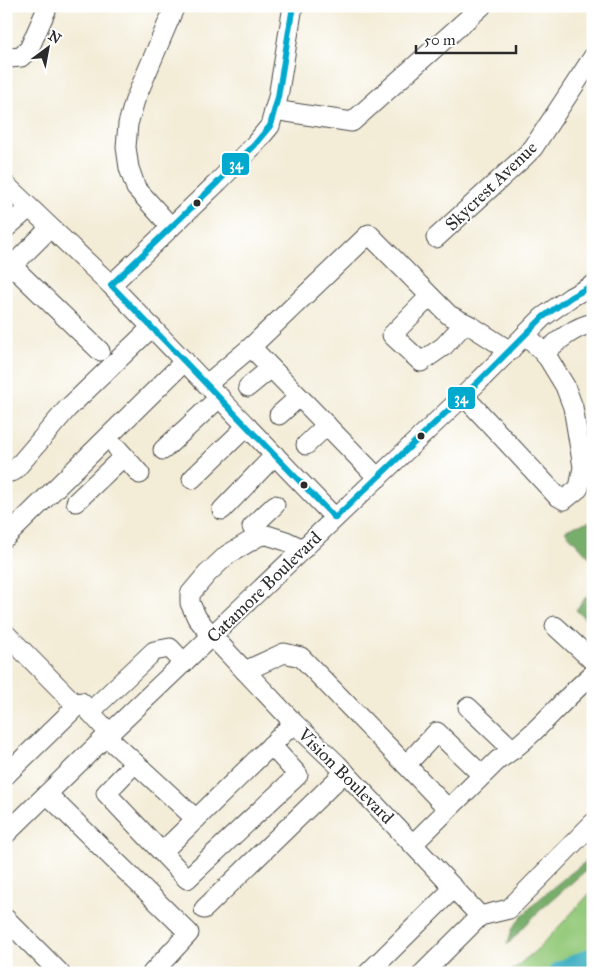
<svg xmlns="http://www.w3.org/2000/svg" width="599" height="979" viewBox="0 0 599 979" font-family="'IM FELL Great Primer',serif">
<rect width="100%" height="100%" fill="#fff"/>
<filter id="ink" filterUnits="userSpaceOnUse"><feTurbulence type="fractalNoise" baseFrequency=".02" numOctaves="2"/><feDisplacementMap in="SourceGraphic" scale="10" xChannelSelector="R" yChannelSelector="G"/><feConvolveMatrix kernelMatrix="1 2 1 2 8 2 1 2 1" color-interpolation-filters="sRGB"/></filter>
<filter id="wash" filterUnits="userSpaceOnUse"><feTurbulence type="fractalNoise" baseFrequency=".0096" numOctaves="4" result="noise"/><feDisplacementMap in="SourceGraphic" scale="20" xChannelSelector="R" yChannelSelector="G"/><feGaussianBlur stdDeviation="1.12" result="paint"/><feColorMatrix in="noise" values="0 0 0 0 0 0 0 0 0 0 0 0 0 0 0 0 0 1.4 0 .05"/><feComposite in="paint" operator="in"/></filter>
<g filter="url(#wash)">
<rect width="100%" height="100%" fill="#f3ecd7"/>
<path fill="#95ca7c" stroke="#607a54" d="M593,890V973H509L540,947Z"/>
<g fill="#78ae6c" stroke="#526c4c">
<path d="M593,522V561L565,531C573,526 584,523 593,522Z"/>
<path d="M593,590V627L576,610L586,597Z"/>
<path d="M593,856V864L536,914L507,945C509,940 510,935 512,930C528,904 568,876 593,856Z"/>
</g>
<g fill="none" stroke-linecap="round" stroke-linejoin="round">
<path stroke="#46b2c4" stroke-width="24" d="M561,973L593,959"/>
</g>
</g>
<g filter="url(#ink)">
<g fill="none" stroke-linecap="round" stroke-linejoin="round">
<defs>
<g id="minor">
<path d="M6,57L9,58L21,57L29,49L48,6"/>
<path d="M274,110L352,122L482,6"/>
<path d="M6,185L111,285L335,518"/>
<path d="M171,227L136,188L129,168L126,147L128,124L135,100L175,6"/>
<path d="M6,228L29,208"/>
<path d="M436,238L523,158L533,148L593,57"/>
<path d="M12,266L100,351"/>
<path d="M6,272L50,228"/>
<path d="M111,285L218,182L255,144L270,126L278,97L293,6"/>
<path d="M430,296L392,335L421,362L444,346L465,323"/>
<path d="M251,347L369,234L449,315L471,326L510,351"/>
<path d="M544,353C558,341 574,327 593,323"/>
<path d="M207,384L251,347L378,478"/>
<path d="M248,387L271,368"/>
<path d="M464,396L557,496L564,500L579,488L583,467L573,407L565,386L548,358L526,334"/>
<path d="M279,415L299,397"/>
<path d="M306,445L327,425"/>
<path d="M117,448L140,474"/>
<path d="M163,450L220,397"/>
<path d="M6,473L14,471L67,409L152,327"/>
<path d="M192,479L247,426"/>
<path d="M76,502L124,456"/>
<path d="M222,510L275,455"/>
<path d="M259,536L252,527L275,505"/>
<path d="M6,537L185,361"/>
<path d="M303,549L286,541L267,535L259,536L227,555L207,574L190,594V603L197,618L212,636L294,723L337,764L480,916"/>
<path d="M555,626L593,661"/>
<path d="M6,634L77,706"/>
<path d="M245,671L284,653L301,657L406,765"/>
<path d="M468,707L513,750"/>
<path d="M90,712L154,651L170,648L184,663"/>
<path d="M107,737L196,819"/>
<path d="M135,763L106,793L187,879L298,775L271,745"/>
<path d="M6,775L81,702L110,734"/>
<path d="M47,794L189,933L152,973"/>
<path d="M448,809L406,765L437,732L482,775"/>
<path d="M6,834L92,750L478,382L543,317L571,297L593,285"/>
<path d="M413,844L498,760C535,737 560,701 593,674"/>
<path d="M162,852L196,819L294,723"/>
<path d="M204,909L345,772"/>
<path d="M6,919L60,973"/>
<path d="M368,973L454,888"/>
<path d="M423,973L480,916L509,909L593,823"/>
</g>
</defs>
<use href="#minor" stroke="#494845" stroke-width="21"/>
<use href="#minor" stroke="#fff" stroke-width="19"/>
<defs>
<g id="bus-1">
<path d="M111,285L218,182L255,144L270,126L278,97L293,6"/>
<path d="M111,285L335,518"/>
<path d="M335,518L478,382L543,317L571,297L593,285"/>
</g>
</defs>
<use href="#bus-1" stroke="#fff" stroke-width="10"/>
<use href="#bus-1" stroke="#00a9ce" stroke-width="6"/>
</g>
</g>
<g fill="#2b2b2b" stroke="#fff" stroke-width="2">
<circle cx="197" cy="203" r="4.5"/>
<circle cx="421" cy="436" r="4.5"/>
<circle cx="304" cy="485" r="4.5"/>
</g>
<g text-anchor="middle" dominant-baseline="central" stroke-width="4" stroke-linejoin="round" paint-order="stroke">
<g font-size="18" fill="#2b2b2b" stroke="#fff">
<text transform="translate(491 186) rotate(-44)">Skycrest Avenue</text>
<text transform="translate(264 587) rotate(-44)">Catamore Boulevard</text>
<text transform="translate(346 776) rotate(45)">Vision Boulevard</text>
</g>
</g>
<g stroke="#fff" stroke-width="2">
<rect x="221" y="152" width="29" height="24" rx="5" fill="#00a9ce"/>
<rect x="447" y="386" width="29" height="24" rx="5" fill="#00a9ce"/>
</g>
<g font-size="14" text-anchor="middle" font-weight="bold" fill="#fff">
<text x="236" y="169">34</text>
<text x="461" y="403">34</text>
</g>
<rect width="599" height="979" fill="none" stroke="#fff" stroke-width="25"/>
<g transform="translate(48 48) rotate(32)" stroke="#ffffff" stroke-width="4" paint-order="stroke">
<path d="M0-4L9 19L0 12L-9 19Z" fill="#2b2b2b"/>
<text y="-8" font-size="14" font-weight="bold" text-anchor="middle" fill="#2b2b2b">N</text>
</g>
<path d="M416 45v8h100v-8" fill="none" stroke="#2b2b2b" stroke-width="2.5"/>
<text x="424" y="45" font-size="15" fill="#2b2b2b" stroke="#ffffff" stroke-width="4" paint-order="stroke">50 m</text>
</svg>
